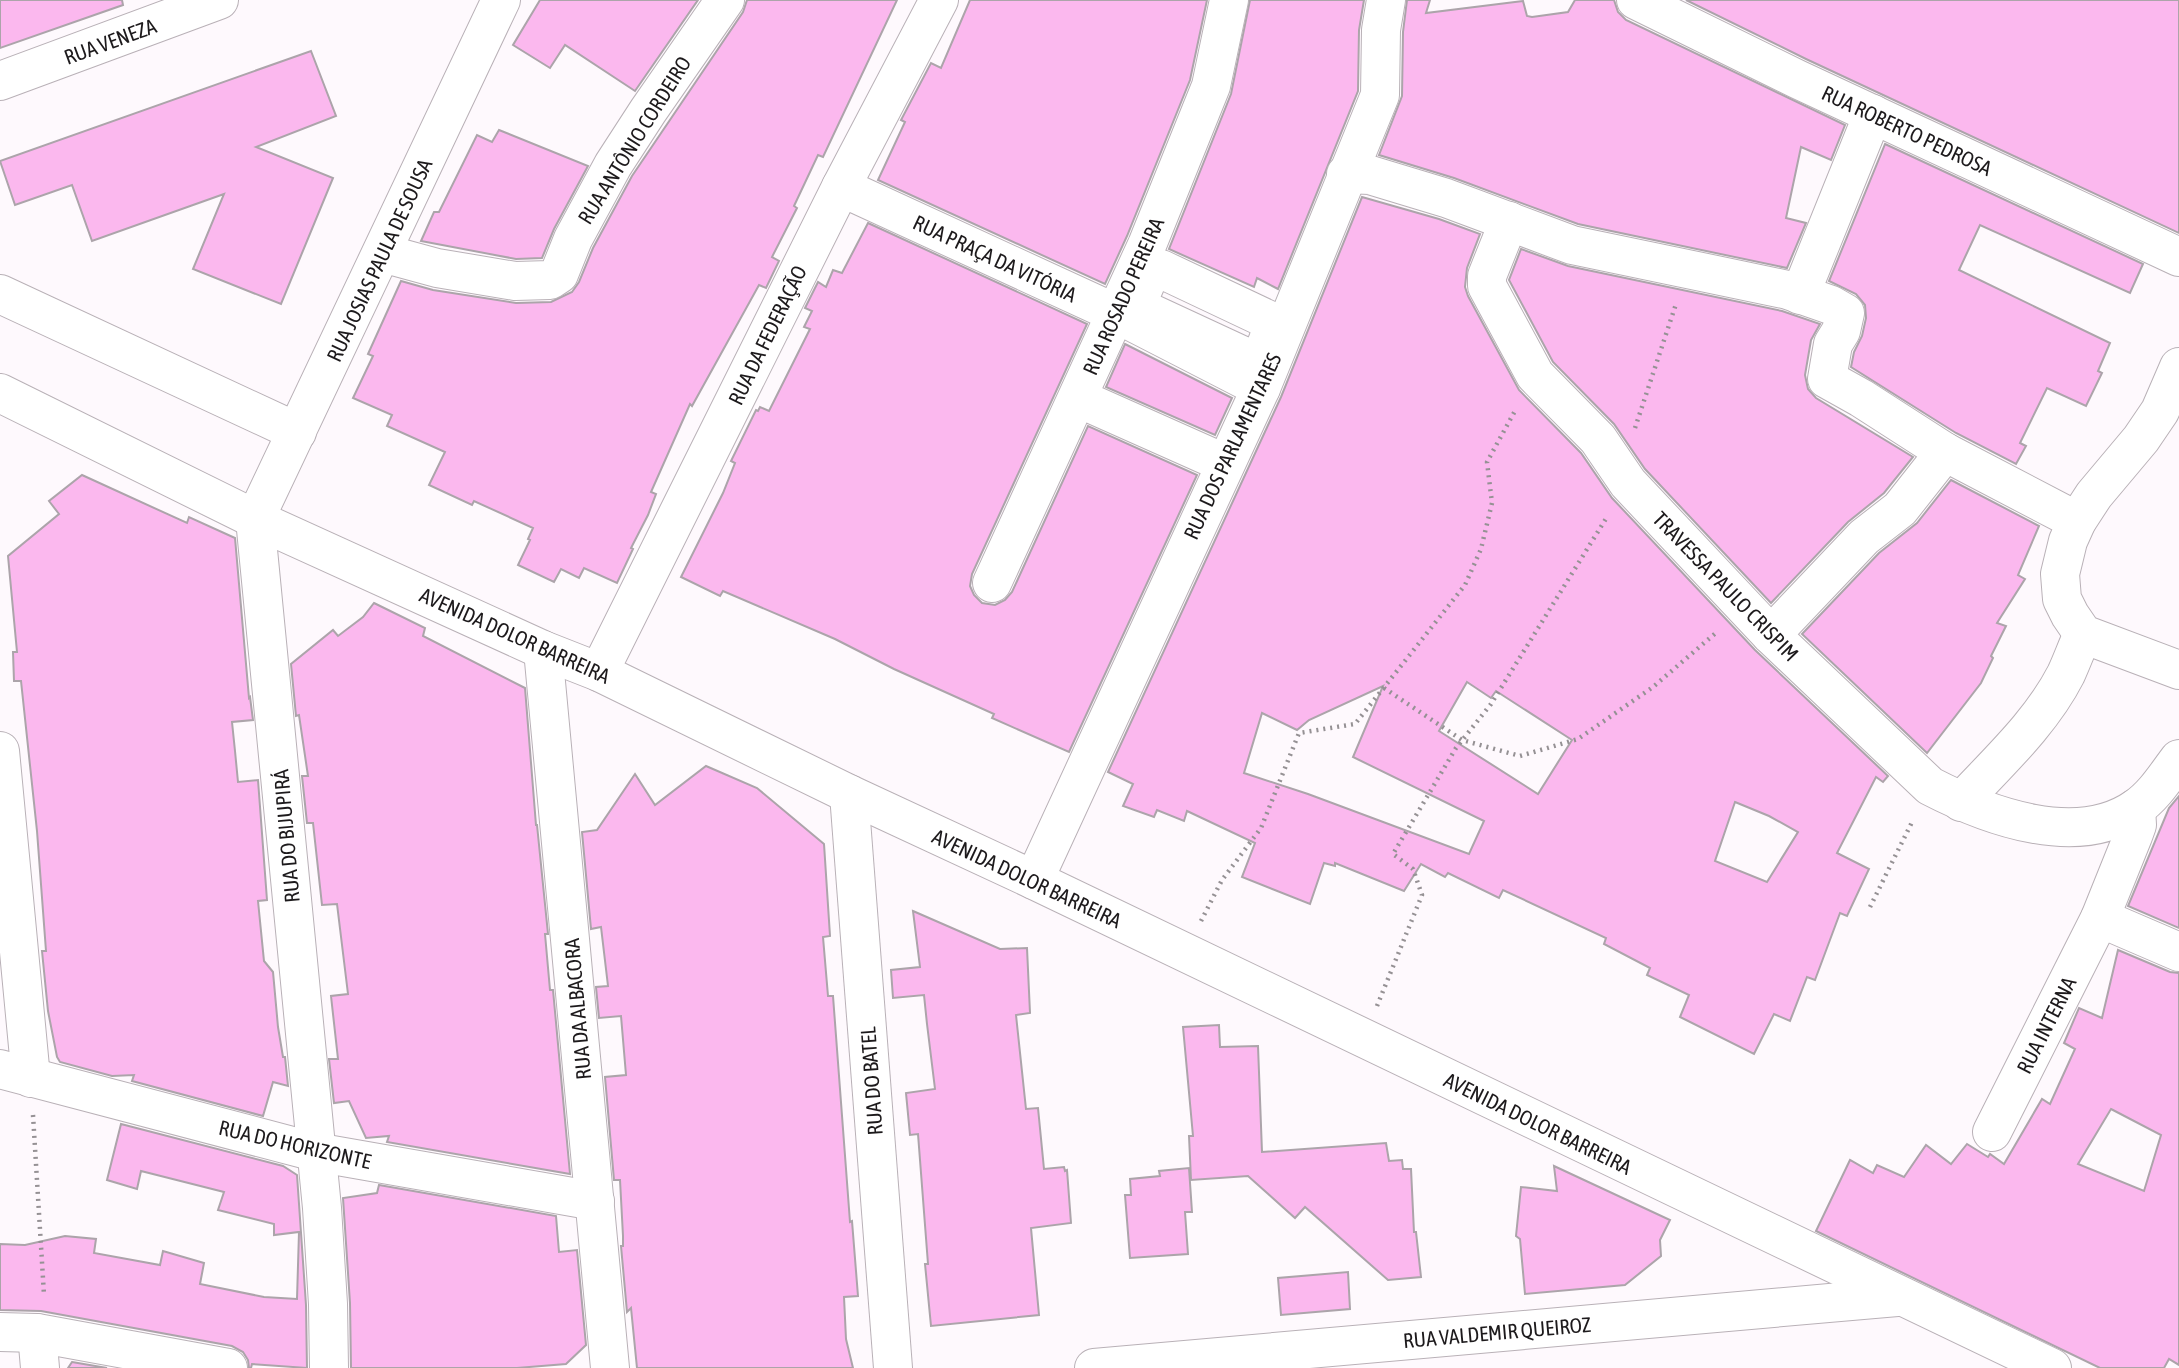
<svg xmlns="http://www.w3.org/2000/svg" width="2179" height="1368" viewBox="0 0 2179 1368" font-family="'Asap Condensed',sans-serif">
<rect width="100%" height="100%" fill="#fef9fd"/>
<g fill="#fbb8ee" stroke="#aca4aa" stroke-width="2" fill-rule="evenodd">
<path d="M0,0H122L123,5L0,48Z"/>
<path d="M540,0H698L635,91L565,45L550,68L513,45Z"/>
<path d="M747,0H897L823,157L818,155L794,206L797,208L772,257L779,261L766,288L759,285L692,406L690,404L651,492L656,494L648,515L631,548L633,549L617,583L584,568L579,578L561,569L554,582L518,565L530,540L528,539L533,528L474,501L472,505L429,485L445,452L387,426L392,415L353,398L373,356L368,354L401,281L433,290L516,303L551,302L572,292L579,282L593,248L632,176L743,12Z"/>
<path d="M970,0H1207L1190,80L1127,236L1105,284L878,180L905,122L901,120L931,63L941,68Z"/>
<path d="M1250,0H1364L1359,30L1358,91L1278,289L1257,278L1254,287L1169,249L1231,94Z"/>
<path d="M1407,0H1430L1426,13L1523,1L1527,16L1532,17L1568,12L1575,0H1614L1618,12L1626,20L1845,125L1831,160L1801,147L1786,218L1806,223L1787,268L1578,224L1454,178L1379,155L1402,96L1403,32Z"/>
<path d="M1686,0H2179V233L1806,59Z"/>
<path d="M311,51L336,116L256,147L333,178L281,304L193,269L224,194L92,241L72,185L15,205L0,161Z"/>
<path d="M499,130L588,166L554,229L542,258L516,259L421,241L434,212H439L477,135L492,142Z"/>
<path d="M1885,144L2143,264L2130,293L1980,225L1959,270L2110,343L2098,371L2102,373L2086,406L2047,388L2020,443L2026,446L2016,464L1956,433L1851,367L1854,352L1862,336L1866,318L1865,305L1856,294L1829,281Z"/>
<path d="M1362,197L1439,219L1480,234L1467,268L1465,287L1468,296L1519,390L1581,453L1612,498L1755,650L1888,776L1883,782L1876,777L1837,853L1869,869L1847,916L1840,913L1815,980L1807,977L1790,1021L1774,1014L1754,1054L1680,1017L1689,995L1647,975L1650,968L1604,944L1606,938L1503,890L1499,898L1448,873L1445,877L1421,864L1404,891L1335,863V866L1324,863L1310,904L1242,877L1255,843L1187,811L1184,821L1157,810L1154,817L1123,806L1133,784L1108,772L1281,397ZM1467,682L1491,698L1496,691L1572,740L1538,794L1439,731ZM1383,686L1353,757L1484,821L1469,854L1308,794L1244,773L1262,713L1297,730L1309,720ZM1735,802L1769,816L1798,832L1767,882L1715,861Z"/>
<path d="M868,223L1087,324L972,574L970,586L974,595L982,603L995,605L1005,600L1012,592L1088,426L1197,475L1069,752L992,718L994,714L894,669L835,639L723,591L720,596L681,577L723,493L735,463L731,461L756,410L758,411L760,407L769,411L810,329L804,327L812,311L805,308L818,282L826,287L833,270L842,273Z"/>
<path d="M1521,249L1568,266L1782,311L1820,324L1811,340L1805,375L1808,389L1816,398L1913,457L1884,493L1848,522L1771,603L1645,469L1614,424L1553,362L1509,280Z"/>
<path d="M1125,344L1232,398L1215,435L1106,387Z"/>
<path d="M82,475L187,523L189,517L235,538L249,698L250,697L253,720L232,722L235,751L238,782L258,780L267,900L258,901L264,961L273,972L278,1027L283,1057H285L288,1086L273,1082L263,1116L132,1081L134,1075L112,1076L60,1062L57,1057L48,1011L42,951H46L37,831L21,681H14L13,652H17L8,556L59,514L49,501Z"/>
<path d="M1951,480L2039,526L2018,575L2025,579L1997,623L2006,626L1991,656L1993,658L1981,683L1927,753L1802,634L1879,553L1917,523Z"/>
<path d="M374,603L425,628L423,636L525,688L536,825H537L548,934H545L550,990H553L570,1174L387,1142L389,1136L366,1138L349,1101L334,1103L329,1059H338L331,996L348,994L337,904L322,905L313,823H307L302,776H308L299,715L296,716L291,664L333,630L338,636L363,617Z"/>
<path d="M706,766L757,788L824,844L830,936L823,937L828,996H833L850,1222L852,1221L858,1296L844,1297L846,1339L853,1368H637L631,1308L627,1312L621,1246H623V1236L620,1180H614L605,1077L626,1075L621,1016L599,1018L596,987L608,986L601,927L591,929L582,832L597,830L635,774L655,805Z"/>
<path d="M2179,796V928L2128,906L2169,808Z"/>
<path d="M913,911L1000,949L1027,948L1030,1013L1016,1015L1026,1109L1038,1108L1044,1169L1064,1167L1065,1171L1067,1170L1071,1223L1031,1228L1039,1315L931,1326L925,1264H928L918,1134L910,1135L906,1093L935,1089L927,1024L924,995L893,998L891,970L920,967Z"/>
<path d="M2118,950L2170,972L2179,973V1365L2169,1359L2164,1368H2100L1816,1231L1850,1160L1873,1173L1877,1165L1904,1177L1926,1145L1951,1164L1967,1144L1988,1157L1990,1154L2004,1164L2042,1099L2050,1104L2075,1049L2064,1043L2079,1008L2102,1018ZM2111,1109L2161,1135L2144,1191L2078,1164Z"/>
<path d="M1219,1025L1220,1047L1258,1046L1262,1152L1386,1143L1389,1161L1402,1160L1403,1169H1411L1414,1232H1416L1421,1277L1388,1280L1305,1207L1295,1218L1248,1176L1191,1180L1189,1136H1193L1183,1027Z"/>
<path d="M121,1124L283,1166L297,1175L306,1305L307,1368L252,1364L251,1368H249L248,1360L243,1352L232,1346L41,1311L0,1310V1244L25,1245L65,1236L96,1239L94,1253L160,1265L163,1251L204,1263L200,1284L264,1297L297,1299L299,1232L274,1235V1224L218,1210L224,1192L141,1171L137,1189L107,1180Z"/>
<path d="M1554,1166L1670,1220L1660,1240L1661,1256L1625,1285L1525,1294L1520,1239L1516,1236L1521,1187L1557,1191Z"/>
<path d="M1189,1168L1192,1212H1185L1188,1254L1130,1258L1125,1195H1131L1130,1179L1160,1176L1159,1171Z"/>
<path d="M379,1185L556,1216L559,1252L577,1250L586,1345L566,1364L517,1368H351L350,1303L343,1198L377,1193Z"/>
<path d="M1348,1272L1350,1309L1281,1315L1278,1278Z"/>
<path d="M72,1362L107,1368H68Z"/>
</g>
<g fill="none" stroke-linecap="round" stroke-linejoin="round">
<defs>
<g id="minor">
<path d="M1636,0L1797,79L2179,257"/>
<path d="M0,81L219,0"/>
<path d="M1346,174L1370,175L1446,198L1572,245L1788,290L1831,305L1845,313L1841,331L1833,344L1827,379L1861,398L1945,452L2077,521"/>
<path d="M841,187L1115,313L1261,388"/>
<path d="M1509,221L1487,276V286L1535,375L1598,439L1628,483L1771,635L1930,786C1988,816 2077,849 2136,808C2154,796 2166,776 2179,759"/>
<path d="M382,253L437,268L515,281L550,280L559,274L573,239L613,165L648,111L725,0"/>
<path d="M1161,269L1271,321C1272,335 1265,354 1252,360L1142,309L1139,299L1151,271Z"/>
<path d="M0,294L297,432"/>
<path d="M1800,295L1873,114"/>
<path d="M2179,367L2160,411L2141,439L2094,495L2077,521L2068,541L2060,574L2062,599L2070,615L2083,634L2179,670"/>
<path d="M0,393L255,519L543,650L599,672L849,794L1034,880L2052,1368"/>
<path d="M1078,398L1224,463"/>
<path d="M255,519L322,1208L328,1304L329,1368"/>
<path d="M255,519L501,0"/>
<path d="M992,583L1147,245L1211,86L1229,0"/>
<path d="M1771,635L1864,537L1900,509L1945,452"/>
<path d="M543,650L610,1368"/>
<path d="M599,672L841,187L939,0"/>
<path d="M0,751L31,1078"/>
<path d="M849,794L893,1368"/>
<path d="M1961,802C1998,762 2041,723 2066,674C2072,661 2077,647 2083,634"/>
<path d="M1034,880L1261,388L1380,95L1381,30L1386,0"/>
<path d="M2100,918L2179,952"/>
<path d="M0,1069L315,1152L595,1201"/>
<path d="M1992,1132L2100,918L2133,836L2137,825L2136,808"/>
<path d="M0,1332L37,1333L228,1368"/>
<path d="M37,1333L40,1368"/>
<path d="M1094,1368L1897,1297"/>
</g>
</defs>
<use href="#minor" stroke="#b9b1b7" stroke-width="40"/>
<g stroke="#959194" stroke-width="4.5" stroke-dasharray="2 5" stroke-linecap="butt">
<path d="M1635,428L1676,304"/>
<path d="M1384,688L1462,740L1520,756L1578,739L1653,687L1718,631"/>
<path d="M1870,907L1913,820"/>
<path d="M1201,921L1222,880L1261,828L1299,733L1355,724L1465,585L1481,549L1492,503L1487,462L1516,409"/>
<path d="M1377,1006L1422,895L1413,869L1393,854L1456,748L1491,704L1607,517"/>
<path d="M33,1115L44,1295"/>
</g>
<use href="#minor" stroke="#fff" stroke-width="38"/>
</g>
<g text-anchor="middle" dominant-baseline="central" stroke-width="7" stroke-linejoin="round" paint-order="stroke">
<g font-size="21" fill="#1d1a1c" stroke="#fff">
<text transform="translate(110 41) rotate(-20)">RUA VENEZA</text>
<text transform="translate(1907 130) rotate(25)">RUA ROBERTO PEDROSA</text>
<text transform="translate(634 140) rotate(-58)">RUA ANTÔNIO CORDEIRO</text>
<text transform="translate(995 258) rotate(25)">RUA PRAÇA DA VITÓRIA</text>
<text transform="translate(379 260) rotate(-65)">RUA JOSIAS PAULA DE SOUSA</text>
<text transform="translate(1123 296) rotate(-66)">RUA ROSADO PEREIRA</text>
<text transform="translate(767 335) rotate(-64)">RUA DA FEDERAÇÃO</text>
<text transform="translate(1232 446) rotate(-65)">RUA DOS PARLAMENTARES</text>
<text transform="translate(1726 586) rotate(46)">TRAVESSA PAULO CRISPIM</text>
<text transform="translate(515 635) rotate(24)">AVENIDA DOLOR BARREIRA</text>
<text transform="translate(286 836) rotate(-95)">RUA DO BIJUPIRÁ</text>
<text transform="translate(1027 878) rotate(25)">AVENIDA DOLOR BARREIRA</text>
<text transform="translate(577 1009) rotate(-95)">RUA DA ALBACORA</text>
<text transform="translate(2046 1025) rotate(-63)">RUA INTERNA</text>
<text transform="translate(871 1081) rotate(-94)">RUA DO BATEL</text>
<text transform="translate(1538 1123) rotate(26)">AVENIDA DOLOR BARREIRA</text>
<text transform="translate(295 1144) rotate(13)">RUA DO HORIZONTE</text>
<text transform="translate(1497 1332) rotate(-5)">RUA VALDEMIR QUEIROZ</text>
</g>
</g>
</svg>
